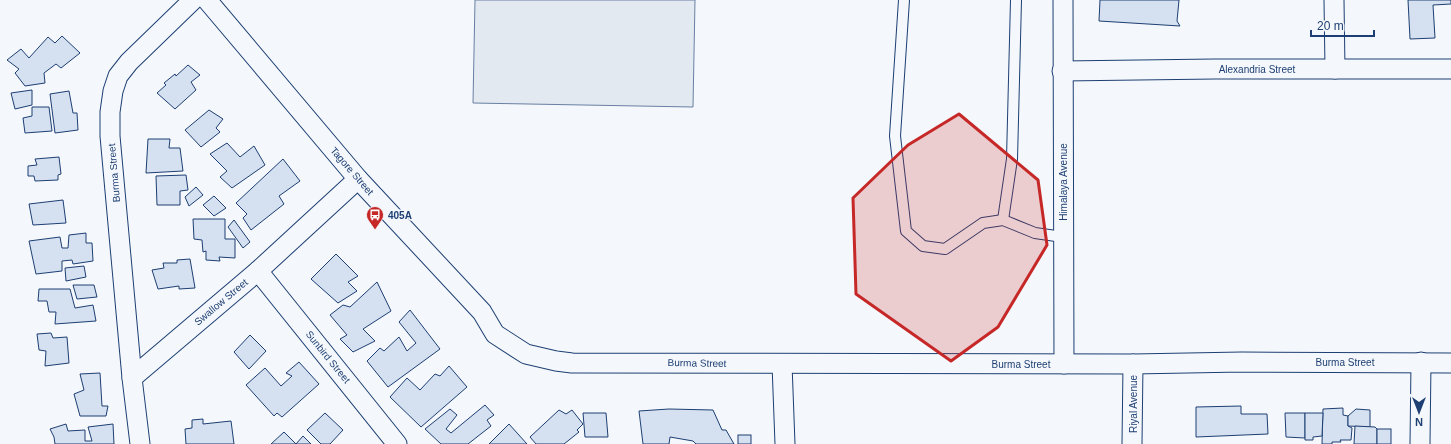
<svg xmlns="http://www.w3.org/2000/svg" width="1451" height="444" viewBox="0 0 1451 444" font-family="Helvetica,sans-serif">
<rect width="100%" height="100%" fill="#f4f7fb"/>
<path fill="#e3e9f0" stroke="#687fa3" d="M475,0H695L693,107L473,103Z"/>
<g fill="#d5e0f0" stroke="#1d3f73">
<path d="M1100,0H1179L1177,21L1180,26L1099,21Z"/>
<path d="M1408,0H1451V4L1433,5L1435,38L1410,39Z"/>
<path d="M62,36L80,53L61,68L56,64L44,73L45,83L25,86L15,73L19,69L7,60L21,49L29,58L48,37L55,43Z"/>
<path d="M188,65L200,75L191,82L196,90L175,109L157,93L166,85L164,83L175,74L176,76Z"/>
<path d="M32,90V105L15,109L11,93Z"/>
<path d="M69,91L73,113H77L78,130L55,133L50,94Z"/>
<path d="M32,107H49L52,131L25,133L23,118L32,116Z"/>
<path d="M209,110L223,119L216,128L220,132L201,147L185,130Z"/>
<path d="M148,139H170L169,148H180L183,171L146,173Z"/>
<path d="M227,143L240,157L254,146L265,165L232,188L220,177L227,171L210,154Z"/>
<path d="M59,157L61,174L58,175V180L35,181L34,176H28V166L37,165L35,159Z"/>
<path d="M283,159L300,181L279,196L284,204L251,230L243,218L247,214L236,203Z"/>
<path d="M186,175L188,190L180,191V205H157L156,176Z"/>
<path d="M196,187L203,195L189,206L185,197Z"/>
<path d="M214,196L226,208L214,216L203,205Z"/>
<path d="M63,200L66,223L33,225L29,204Z"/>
<path d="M193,219H225V239H235V258L219,257L220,261L206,260V251L203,252L202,240L194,239Z"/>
<path d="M234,220L250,242L243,248L228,227Z"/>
<path d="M86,233V243H92L93,261L73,264L72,260L62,261V271L36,274L29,241L60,237L62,248H68L69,235Z"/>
<path d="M336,254L358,276L348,282L357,291L338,303L311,279Z"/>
<path d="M190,259L195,288L179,289V286L158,289L152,270L164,268L163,263H177V260Z"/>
<path d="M84,266L86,277L66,281L65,268Z"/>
<path d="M377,282L391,311L363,329L375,341L353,352L340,339L347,335L330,315L343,305L350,307Z"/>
<path d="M73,285H94L97,297L77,299Z"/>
<path d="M39,289H70L75,308L93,305L96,321L55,324L56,312H49L47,301H38Z"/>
<path d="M410,310L440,349L388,387L367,361L380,348L384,351L399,337L407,351L416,343L399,322Z"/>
<path d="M51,333L53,338L67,337L69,363L45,366L46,351L39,350L37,334Z"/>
<path d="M250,335L266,351L249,369L234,352Z"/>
<path d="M299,362L319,384L282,417L277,413L274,416L246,385L265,368L281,386L292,376L286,373Z"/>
<path d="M449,366L467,387L421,427L390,397L407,378L420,390L435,374L440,376Z"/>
<path d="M100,373L102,406H108L106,416H80L74,394L84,390L80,374Z"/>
<path d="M485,405L494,415L487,420L491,426L468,444H441L425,429L450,409L457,415L446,429L451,433Z"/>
<path d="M1241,406V414H1267L1268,434L1196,437V407Z"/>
<path d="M1343,408V415L1348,416V426L1352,428L1351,440H1340L1341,442H1332V444H1322L1323,409Z"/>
<path d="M669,409L713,410L722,430H726L734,444H696L693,441L670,437L669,444H643L639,411Z"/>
<path d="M1356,409L1370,410V427L1348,426V416Z"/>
<path d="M559,410L566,414L572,410L583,424L577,430L579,432L564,444H536L530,437Z"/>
<path d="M325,413L343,430L330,444H321L307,430Z"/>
<path d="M583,413H606L608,437H585Z"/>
<path d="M1285,413H1305V438L1286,437Z"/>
<path d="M1305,413H1323L1322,436L1313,437V440H1305Z"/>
<path d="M203,419V424L231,421L234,444H186L185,429L192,428V420Z"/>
<path d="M66,424L68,431L85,430V441H92L88,427L113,424L114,444H55L54,437L50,429Z"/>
<path d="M509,424L527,444H489Z"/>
<path d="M1355,426L1375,427L1377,429V444H1354Z"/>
<rect x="1377" y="429" width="14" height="15"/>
<path d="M284,432L296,444L303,436L311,444H271Z"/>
<rect x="738" y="435" width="13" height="9"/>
</g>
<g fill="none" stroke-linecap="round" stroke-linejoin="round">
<defs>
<g id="service">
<path d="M904,0L895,136L906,231L923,246L945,249L983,223L1003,220L1035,233L1063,237"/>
<path d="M1003,220L1012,159L1016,0"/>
</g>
<g id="minor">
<path d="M207,0L358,179L482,312L495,334L526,354L556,361L572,363L1133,364L1242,362L1451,363"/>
<path d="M1063,0L1064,364"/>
<path d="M1334,0L1335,69"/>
<path d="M1062,71L1215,69H1451"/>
<path d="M258,271L397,444"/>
<path d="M782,364L785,444"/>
<path d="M132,378L258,271L358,179"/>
<path d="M140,444L132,378L110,136V112L113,91L118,76L129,62L193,0"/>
<path d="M1132,444L1133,364"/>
<path d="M1420,444L1421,362"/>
</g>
</defs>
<use href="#service" stroke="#1d3f73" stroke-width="12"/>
<use href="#minor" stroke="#1d3f73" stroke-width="21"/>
<use href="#service" stroke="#f4f7fb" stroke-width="10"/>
<use href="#minor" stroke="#f4f7fb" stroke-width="19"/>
</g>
<path fill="#c62828" fill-opacity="0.2" stroke="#c62828" stroke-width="3" stroke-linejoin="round" d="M959,114L1038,180L1047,245L998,327L951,361L856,294L853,198L908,145Z"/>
<defs>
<symbol id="bus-pin" viewBox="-11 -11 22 30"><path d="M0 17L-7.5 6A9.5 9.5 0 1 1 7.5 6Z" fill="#c62828" stroke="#f4f7fb"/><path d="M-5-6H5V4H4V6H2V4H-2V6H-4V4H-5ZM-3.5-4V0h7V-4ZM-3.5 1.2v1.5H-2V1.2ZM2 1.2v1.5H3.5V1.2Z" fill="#fff"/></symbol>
</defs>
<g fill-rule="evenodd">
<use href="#bus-pin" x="365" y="205" width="20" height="27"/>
</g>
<g text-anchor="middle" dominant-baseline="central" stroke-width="3" stroke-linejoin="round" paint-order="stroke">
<g font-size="10" fill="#1d3f73" stroke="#f4f7fb">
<text x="1257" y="69">Alexandria Street</text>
<text transform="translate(352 171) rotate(49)">Tagore Street</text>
<text transform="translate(114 173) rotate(-95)">Burma Street</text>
<text transform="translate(1063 182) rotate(-90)">Himalaya Avenue</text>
<text transform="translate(221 302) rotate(-40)">Swallow Street</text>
<text transform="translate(328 357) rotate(51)">Sunbird Street</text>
<text x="1345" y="362">Burma Street</text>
<text transform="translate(697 363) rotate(1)">Burma Street</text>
<text x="1021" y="364">Burma Street</text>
<text transform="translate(1133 404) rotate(-90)">Riyal Avenue</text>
</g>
<g font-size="10" font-weight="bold" fill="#1d3f73" stroke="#f4f7fb" text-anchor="start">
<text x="388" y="215">405A</text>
</g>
</g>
<g transform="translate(1419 412) rotate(180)" stroke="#f4f7fb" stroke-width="3" paint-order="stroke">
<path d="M0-3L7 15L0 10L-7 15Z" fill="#1d3f73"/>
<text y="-6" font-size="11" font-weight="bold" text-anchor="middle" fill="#1d3f73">N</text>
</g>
<path d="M1311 30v6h63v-6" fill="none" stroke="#1d3f73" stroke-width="2"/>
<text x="1317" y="30" font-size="12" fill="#1d3f73" stroke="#f4f7fb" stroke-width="3" paint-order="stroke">20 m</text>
</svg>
